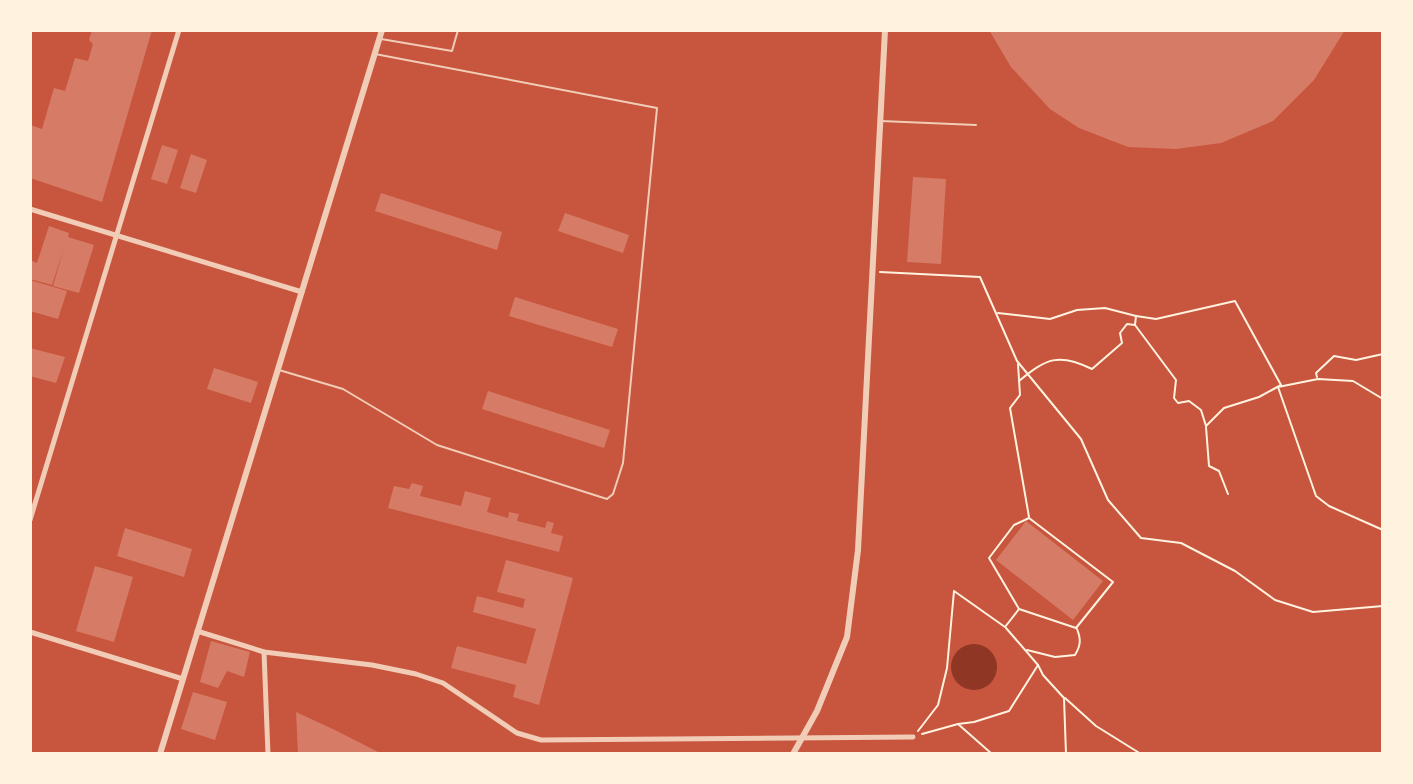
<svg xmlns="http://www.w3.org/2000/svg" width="1413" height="784" viewBox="0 0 1413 784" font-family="'IBM Plex Serif',serif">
<rect width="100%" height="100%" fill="#c8553d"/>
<circle fill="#8f3625" cx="974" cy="667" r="23"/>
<g fill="#d67c66">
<path d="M92,30H152L102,202L30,178V125L42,129L54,88L65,91L75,58L88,61L93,44L89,40Z"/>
<path d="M989,30H1345L1314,80L1273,121L1221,143L1176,149L1128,147L1079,128L1050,109L1011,67Z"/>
<path d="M162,145L178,150L167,184L151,179Z"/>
<path d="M191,154L207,160L196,193L180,188Z"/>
<path d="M913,177L946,179L941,264L907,262Z"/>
<path d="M381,193L502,232L497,250L375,211Z"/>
<path d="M565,213L629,235L623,253L558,231Z"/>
<path d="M49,226L69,233L68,237L94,245L79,293L53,286L64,248L52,285L30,279L32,261L37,263Z"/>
<path d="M30,280L67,291L58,319L30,311Z"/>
<path d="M515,297L618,329L612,347L509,316Z"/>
<path d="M30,348L65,357L56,383L30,376Z"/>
<path d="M214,368L258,382L251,403L207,389Z"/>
<path d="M488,391L610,430L604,448L482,409Z"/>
<path d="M412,483L423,486L420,496L461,506L465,491L491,498L487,512L508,518L509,512L519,514L517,521L545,528L547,521L554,523L551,533L563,536L559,552L388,508L394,486L409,489Z"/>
<path d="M1026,521L1103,581L1073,620L996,560Z"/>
<path d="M125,528L192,549L184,577L117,556Z"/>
<path d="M506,560L573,578L539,705L513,697L516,685L451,668L457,646L526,664L536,629L473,612L477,596L523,608L525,599L497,592Z"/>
<path d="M95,566L133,577L114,642L76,631Z"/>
<path d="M211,641L250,652L244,677L227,671L218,688L200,682Z"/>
<path d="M193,692L227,702L215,740L181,729Z"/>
<path d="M296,712L337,731L382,754H298Z"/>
</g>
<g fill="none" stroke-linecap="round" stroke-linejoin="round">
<g stroke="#fff3e0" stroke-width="2">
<path d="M880,272L980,277L1017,361L1081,439L1108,500L1141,538L1181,543L1235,571L1275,600L1313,612L1383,606"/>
<path d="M998,313L1050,319L1077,310L1105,308L1136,316L1135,325L1127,324L1120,333L1122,343L1092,369C1058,352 1046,359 1019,381"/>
<path d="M1135,325L1176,380L1174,398L1178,403L1189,401L1201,410L1206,426L1224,408L1259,397L1281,385L1235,301L1156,319L1136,316"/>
<path d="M1018,364L1020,395L1010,408L1029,517"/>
<path d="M1317,377L1316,373L1334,356L1356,360L1383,354"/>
<path d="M1383,399L1353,381L1318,379L1278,387L1316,496L1329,506L1383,530"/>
<path d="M1206,427L1209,466L1219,471L1228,494"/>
<path d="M1027,650L1055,657L1075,655C1081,645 1081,639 1077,629"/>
<path d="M1038,665L1043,675L1064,698L1066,754"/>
<path d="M1065,698L1096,726L1141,754"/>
<path d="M958,724L974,722L1009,711L1038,665L1006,628"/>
<path d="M918,731L938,705L947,668L954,591L1005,627L1019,609L989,558L1014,525L1029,518L1113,582L1076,628L1019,609"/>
<path d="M922,734L958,724L992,754"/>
</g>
<g stroke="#f1ccb7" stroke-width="2">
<path d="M381,39L452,51L458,30"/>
<path d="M881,121L976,125"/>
<path d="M279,370L343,389L437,445L607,499L613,494L623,463L657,108L375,54"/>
</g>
<g stroke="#f1ccb7" stroke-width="5">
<path d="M30,209L302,292"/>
<path d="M30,520L179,30"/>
<path d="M197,631L264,652L372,665L416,674L443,683L517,733L541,740L913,737"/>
<path d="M30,632L183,679"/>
<path d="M264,652L268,754"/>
</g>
<g stroke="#f1ccb7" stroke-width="6">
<path d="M160,754L382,30"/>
<path d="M793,754L817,711L847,637L858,550L885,30"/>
</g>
</g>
<rect width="1413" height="784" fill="none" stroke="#fff3e0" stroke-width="64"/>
</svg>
